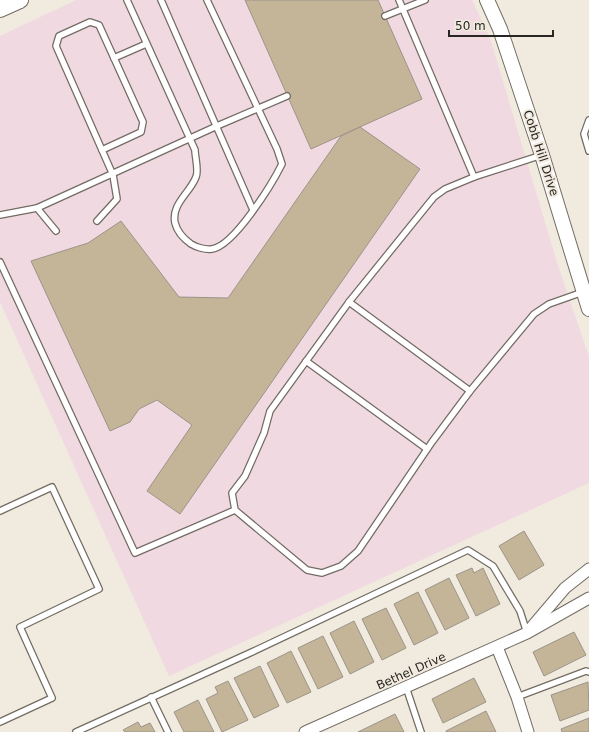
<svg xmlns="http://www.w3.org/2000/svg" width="589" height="732" viewBox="0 0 589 732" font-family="'DejaVu Sans',sans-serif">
<rect width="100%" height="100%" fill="#f0eadf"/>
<path fill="#f1d9e2" d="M76,0H472L491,41L556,259L589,357V483L169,676L0,302V36Z"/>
<g fill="#c5b598" stroke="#9a948a">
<path d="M245,0H378L422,99L311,149Z"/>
<path d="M360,127L420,169L180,514L147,491L192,425L157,400L139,409L130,422L110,431L31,261L88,243L121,221L179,297L228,298L341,136Z"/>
<path d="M524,531L544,565L519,580L499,546Z"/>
<path d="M472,568L474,573L483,568L500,604L476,616L456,575Z"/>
<path d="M449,578L469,618L445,630L425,590Z"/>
<path d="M418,592L438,633L414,645L394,604Z"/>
<path d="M386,608L406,648L382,660L362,619Z"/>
<path d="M354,621L374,662L350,674L330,633Z"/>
<path d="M574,632L586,655L544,676L533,652Z"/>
<path d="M323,636L343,677L318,689L298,648Z"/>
<path d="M291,651L311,692L287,703L267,663Z"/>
<path d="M260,666L279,706L254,718L234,678Z"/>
<path d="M474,678L486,702L443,723L432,699Z"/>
<path d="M228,681L248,720L222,732L206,699L218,693L215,687Z"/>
<path d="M588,682L589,710L560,721L551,695Z"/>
<path d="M198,700L214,732H184L174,712Z"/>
<path d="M486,711L496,732H446V731Z"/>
<path d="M395,714L404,732H358Z"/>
<path d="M589,718V732H562L561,729Z"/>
<path d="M138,722L141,727L150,723L155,732H125L123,730Z"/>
</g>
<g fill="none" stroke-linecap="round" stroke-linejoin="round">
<defs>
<g id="service">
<path d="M127,0L195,150C195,157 199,171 196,177C190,193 171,204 175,223C177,231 184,239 191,244C196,247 205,250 212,249C234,246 272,184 282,164L277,149L207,0"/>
<path d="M161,0L253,210"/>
<path d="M399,0L474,177L542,155"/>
<path d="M385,16L425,0"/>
<path d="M589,120L584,134L589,151"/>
<path d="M102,150L141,132L143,122L114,58"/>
<path d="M474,177L445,189L434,197L349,302L270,411L264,433L245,476L232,493L235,510L307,570L322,573L341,566L358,551L432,442L470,391L534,314L549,304L583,292"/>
<path d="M37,208L56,231"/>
<path d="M0,215L37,208L217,126L287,96"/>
<path d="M97,221L117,199L113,175L56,46L59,36L90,22L99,25L114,58L146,44"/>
<path d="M0,262L135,553L235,510"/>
<path d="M349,302L470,391"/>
<path d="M306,361L427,449"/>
<path d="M0,511L52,487L99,589L20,627L52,698L0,722"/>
<path d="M406,687L421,732"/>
<path d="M151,697L168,732"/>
<path d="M517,697L586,671L589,672"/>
<path d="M76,732L252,652L468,550L493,566L520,611L527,633"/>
</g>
<g id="minor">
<path d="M531,628L565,588L589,569"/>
<path d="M497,647L517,697L528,732"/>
<path d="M305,732L527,633L589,598"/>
</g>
<path id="tertiary" d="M487,0L500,29L542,155L589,309"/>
<path id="secondary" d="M0,9L20,0"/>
</defs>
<use href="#service" stroke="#726c63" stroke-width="8"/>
<use href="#minor" stroke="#726c63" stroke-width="13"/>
<use href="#tertiary" stroke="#726c63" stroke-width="16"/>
<use href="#secondary" stroke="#726c63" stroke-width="18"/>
<use href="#service" stroke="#fff" stroke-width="5.5"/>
<use href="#minor" stroke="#fff" stroke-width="11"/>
<use href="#tertiary" stroke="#fff" stroke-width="14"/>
<use href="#secondary" stroke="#fff" stroke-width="16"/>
</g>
<g text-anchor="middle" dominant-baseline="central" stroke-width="4" stroke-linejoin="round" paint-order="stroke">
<g font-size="12" fill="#282622" stroke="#f0eadf">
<text transform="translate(541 153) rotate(72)">Cobb Hill Drive</text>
<text transform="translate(411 671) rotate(-24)">Bethel Drive</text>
</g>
</g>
<path d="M449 30v6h104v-6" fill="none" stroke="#282622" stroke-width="2"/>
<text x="455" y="30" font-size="12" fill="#282622" stroke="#f0eadf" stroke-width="3" paint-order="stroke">50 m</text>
</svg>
